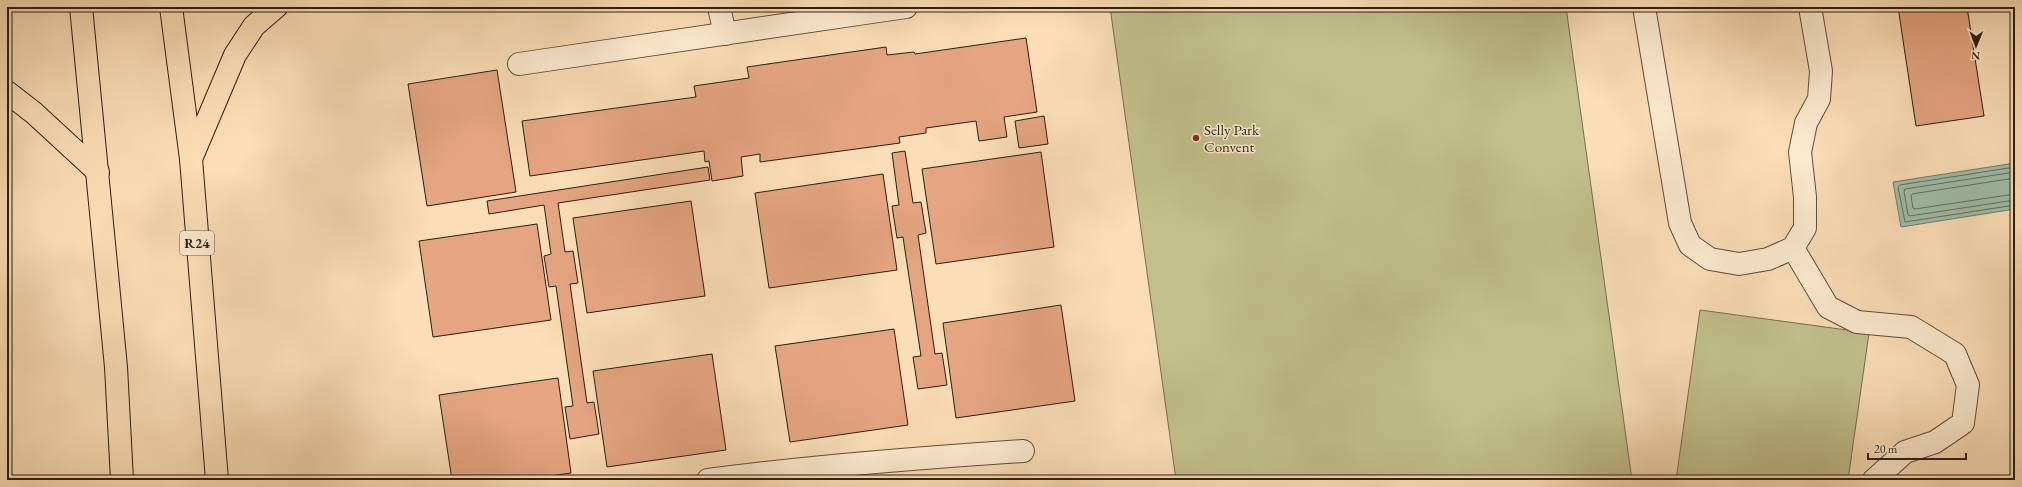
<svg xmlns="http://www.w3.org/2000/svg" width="2022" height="487" viewBox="0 0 2022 487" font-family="'EB Garamond',serif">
<rect width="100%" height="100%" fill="#fbdeb7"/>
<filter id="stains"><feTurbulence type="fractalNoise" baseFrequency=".005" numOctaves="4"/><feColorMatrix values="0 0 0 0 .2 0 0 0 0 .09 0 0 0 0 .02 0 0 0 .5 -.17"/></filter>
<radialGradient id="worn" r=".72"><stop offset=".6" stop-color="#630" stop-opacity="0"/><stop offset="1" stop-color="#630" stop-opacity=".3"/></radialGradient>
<g fill="#c1c08c" stroke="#776f4e">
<path d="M1110,7H1566L1632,480H1176Z"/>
<path d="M1700,310L1869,333L1848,480H1676Z"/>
</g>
<path fill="#9fbdaa" stroke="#717d6c" d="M2015,163V209L1901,227L1893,182Z"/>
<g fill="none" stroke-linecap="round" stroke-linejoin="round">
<g stroke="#666e5d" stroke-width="1">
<path d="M2015,167L1900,185L1898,187L1905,222L2015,205"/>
<path d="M2015,172L1905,189L1904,191L1908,215L1910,216L2015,200"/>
<path d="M2015,178L1912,194L1911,196L1913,208L1915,209L2015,194"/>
</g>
</g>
<g fill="#e5a581" stroke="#2d1e10">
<path d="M1898,7H1967L1984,116L1916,126Z"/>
<path d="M1026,38L1037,112L1004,117L1007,137L979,141L976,121L926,128V133L899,137L900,143L760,162V154L741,157L743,176L712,181L709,161L705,162L704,151L530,176L522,121L696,97L694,86L749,78L747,67L886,47L887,55L914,52L915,54Z"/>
<path d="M497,70L516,192L427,206L408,84Z"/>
<path d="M1044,116L1048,144L1019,148L1015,121Z"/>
<path d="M905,151L913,203L921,202L926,233L918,235L935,354L942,353L947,385L918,389L913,357L921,356L903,237L897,238L892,206L899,205L892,153Z"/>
<path d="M1041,152L1054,247L936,264L922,169Z"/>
<path d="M708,167L710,180L558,203L565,252L573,251L578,283L570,284L587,403L594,402L599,434L570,439L565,407L573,406L556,286L549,287L544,256L551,254L544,205L489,214L487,201Z"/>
<path d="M883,174L897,270L769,288L755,193Z"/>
<path d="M691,201L705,296L587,313L573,218Z"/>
<path d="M537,224L551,320L433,337L419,241Z"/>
<path d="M1061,305L1075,401L956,418L943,323Z"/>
<path d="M894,329L908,425L790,442L775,346Z"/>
<path d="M712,354L726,450L607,467L593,371Z"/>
<path d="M558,378L571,473L523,480H452L439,395Z"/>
</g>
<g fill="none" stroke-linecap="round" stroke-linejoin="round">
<defs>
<g id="minor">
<path d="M719,7L725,34"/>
<path d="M1644,7L1680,223L1690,245L1710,259L1739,264L1768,259L1793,248L1805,228V197L1800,152L1806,123L1819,99L1821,71L1810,7"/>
<path d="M519,64L906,7"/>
<path d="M1793,248L1828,307L1857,322L1911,327L1955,354L1968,385L1963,423L1935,442L1905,452L1874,480"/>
<path d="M708,480C813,466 918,458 1023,451"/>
</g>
<g id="major">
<path d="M81,7L116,367L122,480"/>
<path d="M171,7L191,159L217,480"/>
<path d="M7,92L34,113L98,172"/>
<path d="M191,159L235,55L254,26L276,7"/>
</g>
</defs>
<use href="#minor" stroke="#604e3a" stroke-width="24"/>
<use href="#major" stroke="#2d1e10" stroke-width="24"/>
<use href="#minor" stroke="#fcead0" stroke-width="22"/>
<use href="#major" stroke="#fbdeb7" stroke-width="22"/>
</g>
<circle fill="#8f2418" stroke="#fcead0" stroke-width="1.5" cx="1196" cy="138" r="4"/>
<g text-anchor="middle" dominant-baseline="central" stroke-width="3" stroke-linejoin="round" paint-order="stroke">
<rect fill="#fcead0" stroke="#6b5b4a" stroke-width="1" x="180" y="231" width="34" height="24" rx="3"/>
<g font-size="14" font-weight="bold" fill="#2d1e10">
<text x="197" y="243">R24</text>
</g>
<g font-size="15" fill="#2d1e10" stroke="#fcead0" text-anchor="start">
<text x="1204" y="129">Selly Park<tspan x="1204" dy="17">Convent</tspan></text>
</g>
</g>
<rect width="2022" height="487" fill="none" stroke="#fbdeb7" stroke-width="24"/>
<rect x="8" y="8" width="2006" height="471" fill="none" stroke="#2d1e10" stroke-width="2"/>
<rect x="12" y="12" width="1998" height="463" fill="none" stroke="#2d1e10"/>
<g transform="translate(1976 46) rotate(181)" stroke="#fcead0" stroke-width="3" paint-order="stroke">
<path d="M0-3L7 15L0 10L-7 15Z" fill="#2d1e10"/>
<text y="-6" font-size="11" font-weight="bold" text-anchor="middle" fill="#2d1e10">N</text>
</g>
<path d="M1868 453v6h98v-6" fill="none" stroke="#2d1e10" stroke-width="2"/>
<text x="1874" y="453" font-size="12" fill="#2d1e10" stroke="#fcead0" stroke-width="3" paint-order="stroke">20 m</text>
<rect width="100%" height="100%" filter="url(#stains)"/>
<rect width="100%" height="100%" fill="url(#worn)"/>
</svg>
